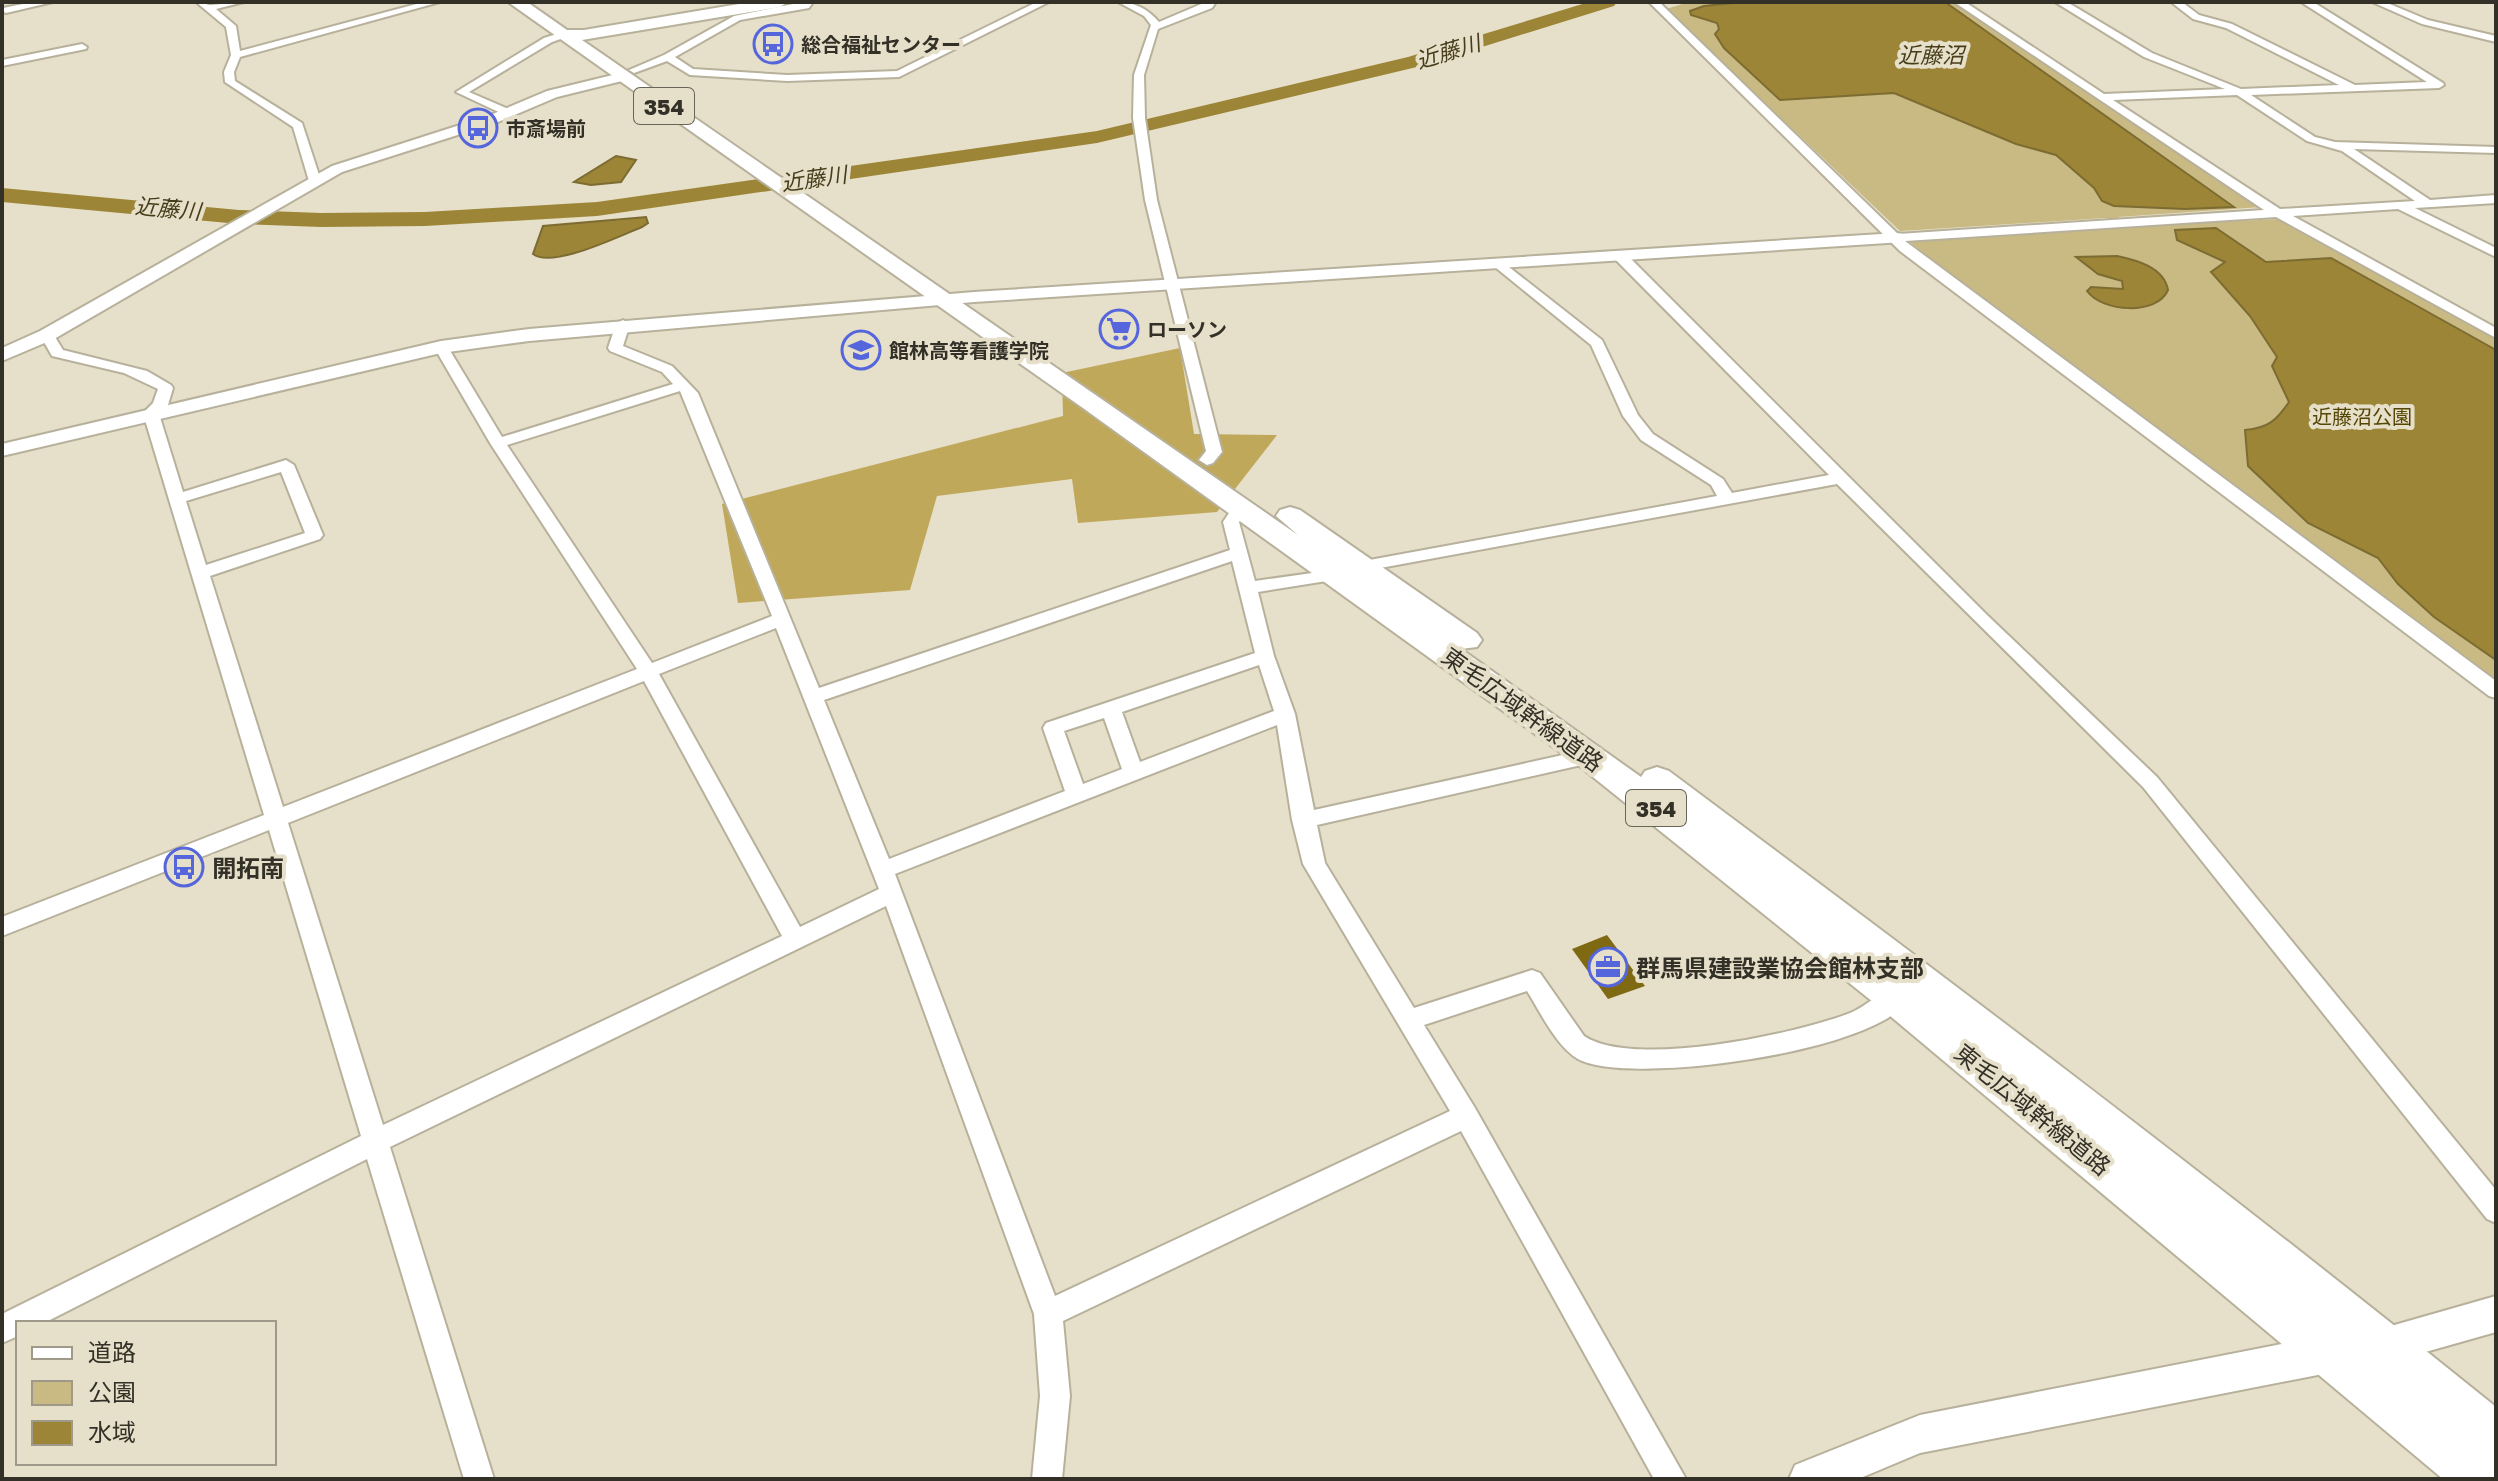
<svg xmlns="http://www.w3.org/2000/svg" width="2498" height="1481" viewBox="0 0 2498 1481" font-family="'Golos Text','Noto Sans JP',sans-serif">
<rect width="100%" height="100%" fill="#e6dfc9"/>
<path fill="#c9b982" d="M1689,2H1956L2261,207L2118,217L2129,226L2281,219L2496,337V682L1946,272L1909,241L2115,225L2105,218L1900,231L1666,9Z"/>
<path fill="#c0a85a" d="M1180,348L1194,434L1277,435L1217,512L1078,523L1072,479L937,496L910,590L738,603L722,504L1063,416L1062,373Z"/>
<g fill="#9c8536" stroke="#7c6c32" stroke-width="2">
<path d="M1742,2H1945L2234,207L2185,209L2114,206L2102,201L2094,188L2056,155L2016,144L1894,93L1780,100L1724,48L1715,34L1719,29L1717,23L1691,15L1690,11L1704,6Z"/>
<path d="M616,156L636,160L621,182L591,185L574,182Z"/>
<path d="M646,217L648,223L642,227C619,236 552,269 533,254L543,226Z"/>
<path d="M2216,228L2266,262L2331,258L2496,350V660L2434,617L2398,584L2378,558L2308,523L2248,466L2245,430C2268,428 2276,421 2289,402L2272,366L2277,357L2250,316L2211,272L2225,262L2177,240L2175,230Z"/>
<path d="M2117,256C2136,260 2164,267 2168,290C2157,316 2102,312 2087,291L2091,287L2123,289L2122,281L2098,274L2076,257Z"/>
</g>
<g fill="none" stroke-linecap="round" stroke-linejoin="round">
<path fill="#9c8536" fill-rule="evenodd" d="M1589,2H1617L1614,6L1421,66L1097,143L597,216L425,226L321,227L239,224L2,202V188L239,210L321,213L425,212L597,202L1097,131L1408,57Z"/>
</g>
<path fill="#7f6912" d="M1607,935L1645,986L1608,999L1572,949Z"/>
<g fill="none" stroke-linecap="round" stroke-linejoin="round">
<defs>
<g id="minor">
<path d="M33,2H53L6,13L2,11L3,8Z"/>
<path d="M196,2L210,5L244,2L216,9L236,26L240,51L424,2H440L240,57L234,72L235,81L302,123L321,181L315,185L309,181L293,127L225,82L224,72L231,55L226,27Z"/>
<path d="M803,2H813L809,8L740,20L675,57L693,69L787,75L897,71L1037,2H1049L899,77L787,81L690,75L667,61L634,73L629,70L664,55L734,16Z"/>
<path d="M1118,2C1135,2 1148,9 1159,22L1206,2H1216L1212,8L1158,29L1144,75L1145,118L1157,200L1222,452L1213,463L1207,465L1199,460L1206,451L1145,200L1133,118L1134,75L1151,25L1144,16Z"/>
<path d="M1649,2H1659L1898,234L2264,210L1954,2H1965L2104,94L2225,89L2144,57L2055,2H2067L2152,53L2241,89L2339,85L2226,28L2193,19L2171,2H2182L2199,15L2232,24L2355,85L2427,82L2301,2H2313L2443,83L2444,85L2439,88L2251,95L2315,137L2335,142L2496,147V153L2354,149L2430,200L2496,195V203L2415,208L2496,248V257L2398,209L2293,216L2496,328V338L2276,217L1905,241L2496,681V698L2489,696L1900,251ZM2237,95L2307,141L2342,151L2415,201L2280,209L2113,100Z"/>
<path d="M2372,2H2385L2428,20L2496,36V42L2422,24Z"/>
<path d="M563,32L566,37L552,42L469,92L513,111V115H505L456,92L544,38Z"/>
<path d="M82,44L87,47L86,49L2,66V60Z"/>
<path d="M1620,252L1625,253L1987,615L2157,777L2496,1190V1223L2487,1219L2143,787L1837,484L1364,571L1358,570L1355,566L1364,561L1717,496L1711,485L1641,440L1623,416L1591,345L1495,267V261L1500,260L1602,340L1638,415L1653,434L1723,479L1732,493L1829,475L1615,259L1613,256Z"/>
<path d="M623,320L630,324L623,346L672,366L698,393L819,688L1230,550L1223,522L1235,504L1241,503L1249,508L1239,522L1255,581L1333,570L1342,575L1333,580L1258,592L1274,656L1295,714L1314,810L1590,749L1597,751L1600,756L1597,761L1590,763L1317,825L1325,863L1414,1008L1532,970L1540,973L1584,1036C1633,1069 1796,1034 1850,1013C1868,1006 1886,984 1905,991L1909,998C1883,1051 1629,1087 1578,1059C1556,1046 1541,1013 1527,991L1424,1025L1475,1108L1686,1479H1654L1461,1131L1063,1321L1070,1396L1062,1479H1032L1040,1396L1034,1314L886,906L390,1147L494,1479H464L367,1159L44,1323H18V1336L2,1343V1314L361,1136L269,830L2,936V917L264,815L143,413L153,403L158,389L124,373L52,356L40,335L42,332H52L63,350L147,371L171,385L173,388L168,405L159,414L183,492L286,460L294,465L323,535L320,539L210,576L283,807L637,669L490,443L434,347L436,344H446L502,437L673,384L662,372L610,351L608,348L616,324ZM680,391L772,616L652,663L507,445ZM281,472L305,533L206,565L186,501ZM1232,561L1255,653L1046,723L1043,728L1065,791L889,859L824,700ZM776,628L879,889L800,927L659,674ZM1259,665L1274,711L1140,762L1122,712ZM644,681L782,936L383,1125L288,823ZM1104,718L1122,769L1083,784L1064,731ZM1277,725L1292,820L1303,864L1450,1111L1055,1296L895,874Z"/>
</g>
<g id="tertiary">
<path d="M621,73L626,74V80L557,97L498,122L342,172L54,339L2,361V348L40,331L332,166L488,116L547,91Z"/>
<path d="M1897,233L1903,234L1905,238L1903,242L974,302L529,341L441,353L2,456V444L441,341L529,329L974,292Z"/>
<path d="M2496,1296V1332L2376,1366L2363,1360L2357,1347L2363,1334Z"/>
<path d="M2333,1334L2346,1340L2352,1353L2346,1366L2333,1372L1920,1453L1858,1479H1789L1795,1465L1920,1415Z"/>
</g>
<path id="trunk" d="M508,2H527L567,30H584L751,2H788L780,7L582,40L1298,535L1276,516L1280,510L1290,507L1300,510L1477,633L1482,640L1477,647L1461,649L1641,777L1645,771L1657,767L1669,771C1948,979 2226,1189 2496,1407V1479H2443L1883,1010L1578,765L1083,408Z"/>
</defs>
<use href="#minor" stroke="#b7b19c" stroke-width="4"/>
<use href="#tertiary" stroke="#b7b19c" stroke-width="4"/>
<use href="#trunk" stroke="#b7b19c" stroke-width="4"/>
<use href="#minor" fill="#fff" fill-rule="evenodd"/>
<use href="#tertiary" fill="#fff" fill-rule="evenodd"/>
<use href="#trunk" fill="#fff" fill-rule="evenodd"/>
</g>
<defs>
<symbol id="bus-ring" viewBox="-11 -11 22 22"><circle r="9.5" fill="#e6dfc9" stroke="#56d" stroke-width="1.5"/><path d="M-5-6H5V4H4V6H2V4H-2V6H-4V4H-5ZM-3.5-4V0h7V-4ZM-3.5 1.2v1.5H-2V1.2ZM2 1.2v1.5H3.5V1.2Z" fill="#56d"/></symbol>
<symbol id="supermarket-ring" viewBox="-11 -11 22 22"><circle r="9.5" fill="#e6dfc9" stroke="#56d" stroke-width="1.5"/><path d="M-6-5.5h2.5l.6 2H6L4.5 2H-2.5L-4.4-4H-6ZM-1.5 3.2a1.3 1.3 0 1 0 .1 0ZM3 3.2a1.3 1.3 0 1 0 .1 0Z" fill="#56d"/></symbol>
<symbol id="school-ring" viewBox="-11 -11 22 22"><circle r="9.5" fill="#e6dfc9" stroke="#56d" stroke-width="1.5"/><path d="M0-5L7-2L0 1L-7-2ZM-4 1L0 2.5L4 1V4Q0 6-4 4Z" fill="#56d"/></symbol>
<symbol id="office-ring" viewBox="-11 -11 22 22"><circle r="9.5" fill="#e6dfc9" stroke="#56d" stroke-width="1.5"/><path d="M-6-3h4V-5.5h4V-3h4V5H-6ZM-1-4.5V-3h2v-1.5ZM-6 0V1H6V0Z" fill="#56d"/></symbol>
</defs>
<g fill-rule="evenodd">
<use href="#bus-ring" x="751" y="22" width="44" height="44"/>
<use href="#bus-ring" x="456" y="106" width="44" height="44"/>
<use href="#supermarket-ring" x="1097" y="307" width="44" height="44"/>
<use href="#school-ring" x="839" y="328" width="44" height="44"/>
<use href="#bus-ring" x="162" y="845" width="44" height="44"/>
<use href="#office-ring" x="1586" y="945" width="44" height="44"/>
</g>
<g text-anchor="middle" dominant-baseline="central" stroke-width="8" stroke-linejoin="round" paint-order="stroke">
<g font-size="20" font-weight="bold" fill="#323027" stroke="#e6dfc9" text-anchor="start">
<text x="801" y="44">総合福祉センター</text>
<text x="506" y="128">市斎場前</text>
<text x="1147" y="329">ローソン</text>
<text x="889" y="350">館林高等看護学院</text>
</g>
<g font-size="20" fill="#564605" stroke="#e6dfc9">
<text x="2362" y="416">近藤沼公園</text>
</g>
<g font-size="22" font-style="italic" fill="#473d1a" stroke="#e6dfc9">
<text transform="translate(1448 51) rotate(-17)">近藤川</text>
<text x="1931" y="54">近藤沼</text>
<text transform="translate(814 178) rotate(-8)">近藤川</text>
<text transform="translate(168 208) rotate(5)">近藤川</text>
</g>
<g fill="#e6dfc9" stroke="#686458" stroke-width="2">
<rect x="634" y="88" width="60" height="36" rx="6"/>
<rect x="1626" y="790" width="60" height="36" rx="6"/>
</g>
<g font-size="22" font-weight="bold" fill="#323027">
<text x="664" y="106">354</text>
<text x="1656" y="808">354</text>
</g>
<g font-size="24" fill="#323027" stroke="#e6dfc9">
<text transform="translate(1523 709) rotate(36)">東毛広域幹線道路</text>
<text transform="translate(2033 1109) rotate(39)">東毛広域幹線道路</text>
</g>
<g font-size="24" font-weight="bold" fill="#323027" stroke="#e6dfc9" text-anchor="start">
<text x="212" y="867">開拓南</text>
<text x="1636" y="967">群馬県建設業協会館林支部</text>
</g>
</g>
<rect width="2498" height="1481" fill="none" stroke="#323027" stroke-width="8"/>
<rect x="16" y="1321" width="260" height="144" fill="#e6dfc9" stroke="#9e9988" stroke-width="2"/>
<rect x="32" y="1347" width="40" height="12" fill="#ffffff" stroke="#9e9988" stroke-width="2"/>
<text x="88" y="1361" font-size="24" fill="#323027">道路</text>
<rect x="32" y="1381" width="40" height="24" fill="#c9b982" stroke="#9e9988" stroke-width="2"/>
<text x="88" y="1401" font-size="24" fill="#323027">公園</text>
<rect x="32" y="1421" width="40" height="24" fill="#9c8536" stroke="#9e9988" stroke-width="2"/>
<text x="88" y="1441" font-size="24" fill="#323027">水域</text>
</svg>
